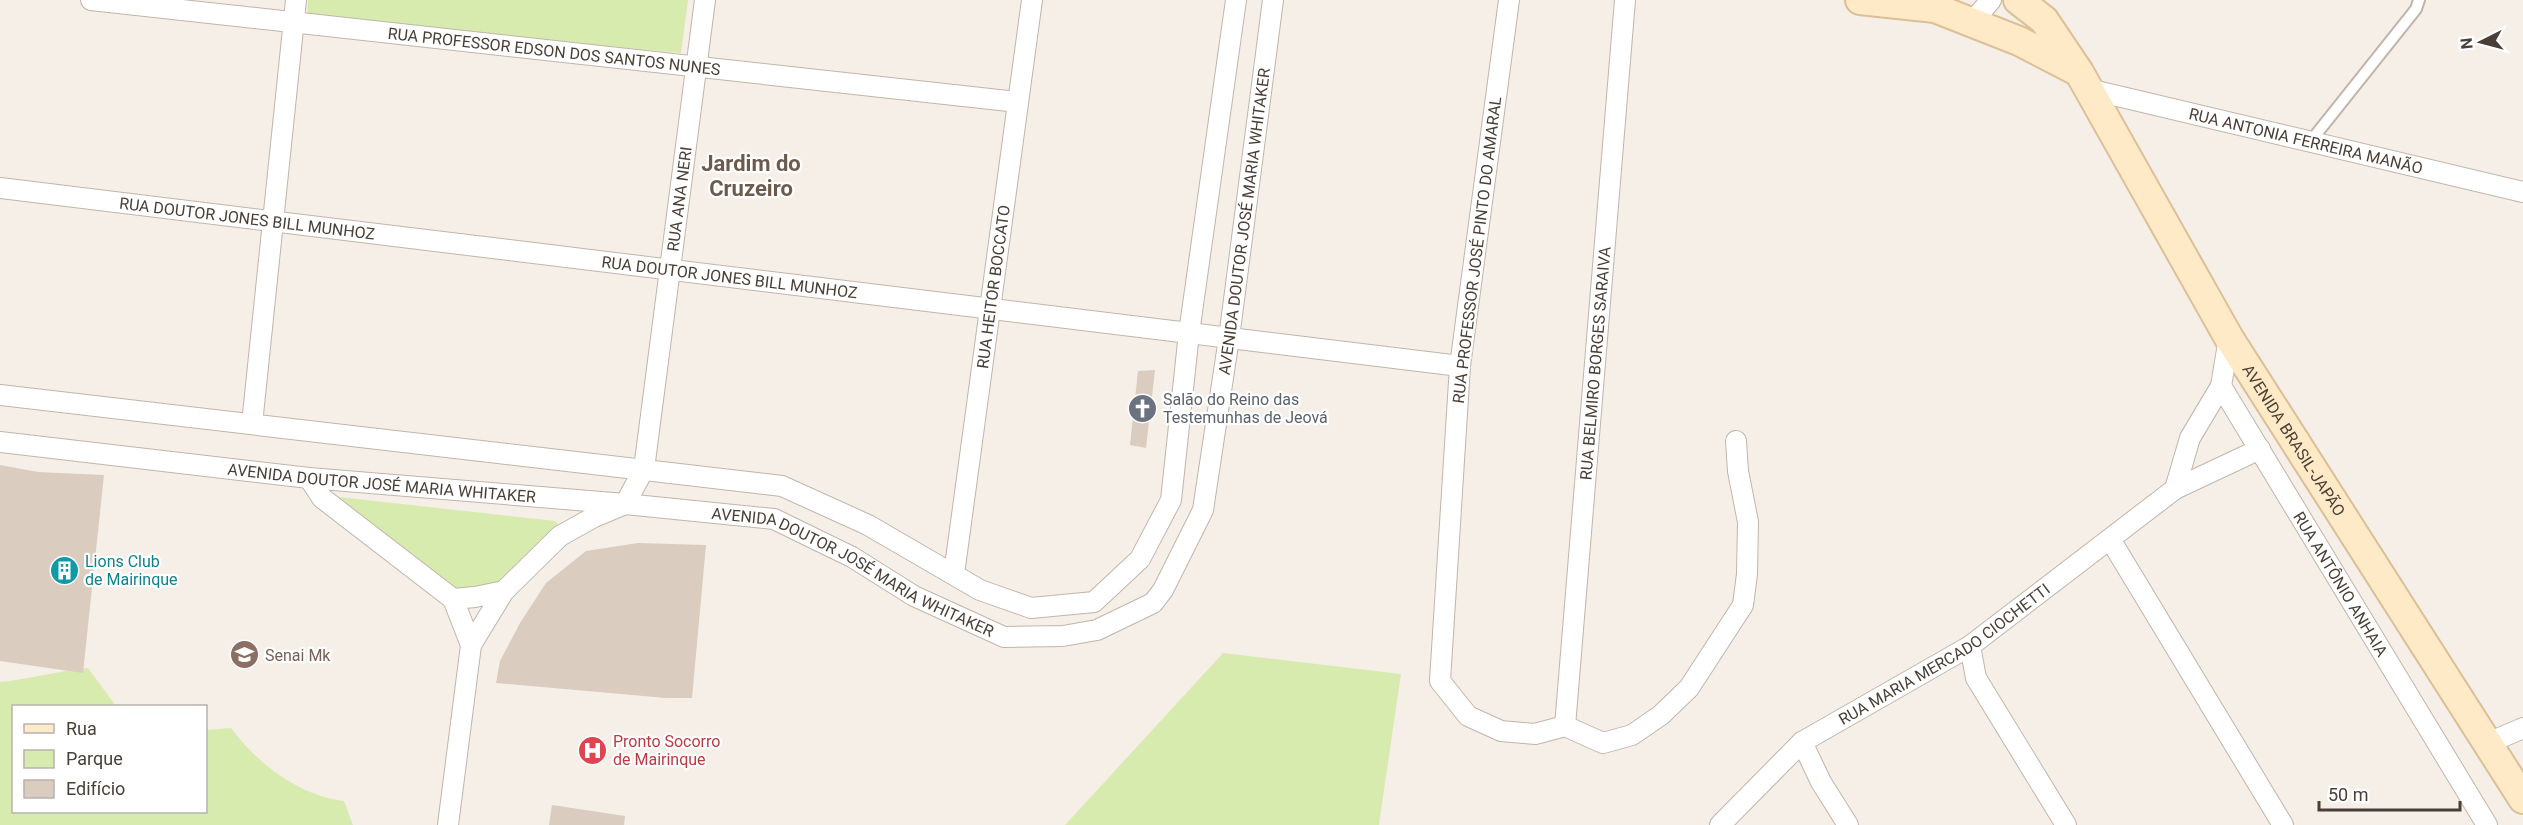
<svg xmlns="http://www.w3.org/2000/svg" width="2523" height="825" viewBox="0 0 2523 825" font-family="Roboto,sans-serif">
<rect width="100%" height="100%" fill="#f5efe8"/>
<g fill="#d8ebae">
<path d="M308,0H688L681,53L307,18Z"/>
<path d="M339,497L555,521L562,528L500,583L455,591Z"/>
<path d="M1223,653L1401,674L1379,825H1065Z"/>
<path d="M88,668L116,706H14V812H206V730L231,728C258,764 298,795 344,801L353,825H0V682C30,679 58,671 88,668Z"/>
</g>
<g fill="#daccbf">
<path d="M1155,370L1146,448L1130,445L1138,371Z"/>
<path d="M0,465L38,472L104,475L83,673L0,661Z"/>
<path d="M638,543L706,545L692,698H666L496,683L500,661L520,623L546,583L586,551Z"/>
<path d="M552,805L625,816L624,825H549Z"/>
</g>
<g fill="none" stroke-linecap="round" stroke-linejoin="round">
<defs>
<path id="service" d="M2310,142L2416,9L2419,0"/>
<g id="minor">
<path id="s1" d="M91,0L1018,102"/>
<path d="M1509,0L1460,366L1440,681L1468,716L1501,731L1535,734L1565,726L1603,743L1632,735L1661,715L1689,688L1743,605L1747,574L1748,522L1738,471L1736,441"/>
<path d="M1972,22L1991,0"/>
<path id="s2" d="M2088,89L2523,192"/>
<path id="s3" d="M0,188L1460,366"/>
<path id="s4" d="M2229,338L2221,386L2487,825"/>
<path d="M0,395L782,486L868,525L980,590L1031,608L1094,602L1140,559L1171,500L1189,333L1236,0"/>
<path d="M252,424L296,0"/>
<path id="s5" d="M0,442L309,478L625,504L774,519L852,557L914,596L1004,637L1063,636L1097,630L1153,603L1163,590L1203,510L1229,338L1273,0"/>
<path d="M309,478L322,498L453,599L471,645"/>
<path d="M2175,489L2190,438L2221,386"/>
<path d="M2110,539L2283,825"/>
<path id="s6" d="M954,574L1032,0"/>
<path d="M453,599L475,597L504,591"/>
<path d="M1970,646L1976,678L2066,825"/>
<path id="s7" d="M1565,726L1625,0"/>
<path d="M1802,742L1821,782L1848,825"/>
<path d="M2486,744L2523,728"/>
<path id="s8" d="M448,825L471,645L504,591L560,536L594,517L625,504L644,469L705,0"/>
<path id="s9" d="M1720,825L1802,742L1970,646L2175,489L2260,449"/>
</g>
<g id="secondary">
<path d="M1860,0L1935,8L2019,41L2077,71"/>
<path id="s10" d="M2018,0L2044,20L2079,72L2229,338L2523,799"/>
</g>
</defs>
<use href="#service" stroke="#c1b5aa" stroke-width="14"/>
<use href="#minor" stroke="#c1b5aa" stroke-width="22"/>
<use href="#secondary" stroke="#dbbf97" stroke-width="32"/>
<use href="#service" stroke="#fff" stroke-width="10"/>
<use href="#minor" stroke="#fff" stroke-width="20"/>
<use href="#secondary" stroke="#ffeac8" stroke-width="28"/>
</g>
<defs>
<symbol id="church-disc" viewBox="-11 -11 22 22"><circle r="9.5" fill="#6b7280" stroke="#fff"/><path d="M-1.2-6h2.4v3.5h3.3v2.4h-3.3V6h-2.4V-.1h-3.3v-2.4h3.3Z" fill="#fff"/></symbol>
<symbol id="building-disc" viewBox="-11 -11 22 22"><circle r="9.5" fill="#0f9aa8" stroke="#fff"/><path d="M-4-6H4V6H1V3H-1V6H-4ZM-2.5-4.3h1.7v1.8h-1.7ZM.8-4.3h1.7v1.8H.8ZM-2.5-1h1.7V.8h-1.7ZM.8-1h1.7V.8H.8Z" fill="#fff"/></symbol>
<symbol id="university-disc" viewBox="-11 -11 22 22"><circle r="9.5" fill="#8d6e63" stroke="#fff"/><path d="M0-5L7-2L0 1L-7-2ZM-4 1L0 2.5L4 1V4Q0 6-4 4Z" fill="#fff"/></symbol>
<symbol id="hospital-disc" viewBox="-11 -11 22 22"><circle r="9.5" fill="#e0444e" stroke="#fff"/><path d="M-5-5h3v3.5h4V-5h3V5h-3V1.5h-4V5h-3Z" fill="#fff"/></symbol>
</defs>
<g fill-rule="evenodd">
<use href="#church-disc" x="1126" y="392" width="33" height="33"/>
<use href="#building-disc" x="48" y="554" width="33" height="33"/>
<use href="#university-disc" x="228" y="638" width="33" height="33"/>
<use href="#hospital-disc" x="576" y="734" width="33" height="33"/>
</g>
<g text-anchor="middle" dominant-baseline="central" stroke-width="4.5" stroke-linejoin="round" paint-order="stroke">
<g font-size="16" fill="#493f36" stroke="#fff">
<text stroke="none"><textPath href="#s1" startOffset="466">RUA PROFESSOR EDSON DOS SANTOS NUNES</textPath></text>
<text stroke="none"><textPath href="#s2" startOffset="224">RUA ANTONIA FERREIRA MANÃO</textPath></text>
<text stroke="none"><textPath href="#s8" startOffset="708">RUA ANA NERI</textPath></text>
<text stroke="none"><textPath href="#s3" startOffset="249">RUA DOUTOR JONES BILL MUNHOZ</textPath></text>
<text stroke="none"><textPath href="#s5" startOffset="1590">AVENIDA DOUTOR JOSÉ MARIA WHITAKER</textPath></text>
<text transform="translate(1477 250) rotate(-83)">RUA PROFESSOR JOSÉ PINTO DO AMARAL</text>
<text stroke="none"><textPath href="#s3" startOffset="735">RUA DOUTOR JONES BILL MUNHOZ</textPath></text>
<text stroke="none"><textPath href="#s6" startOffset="290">RUA HEITOR BOCCATO</textPath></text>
<text stroke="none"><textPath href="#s7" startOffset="364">RUA BELMIRO BORGES SARAIVA</textPath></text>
<text stroke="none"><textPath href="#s10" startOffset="522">AVENIDA BRASIL-JAPÃO</textPath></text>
<text stroke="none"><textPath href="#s5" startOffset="384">AVENIDA DOUTOR JOSÉ MARIA WHITAKER</textPath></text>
<text stroke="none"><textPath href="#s5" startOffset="870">AVENIDA DOUTOR JOSÉ MARIA WHITAKER</textPath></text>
<text stroke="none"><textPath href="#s4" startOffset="280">RUA ANTÔNIO ANHAIA</textPath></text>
<text stroke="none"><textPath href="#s9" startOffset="284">RUA MARIA MERCADO CIOCHETTI</textPath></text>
</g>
<g font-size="16" fill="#5b616d" stroke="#fff" text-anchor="start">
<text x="1163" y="399">Salão do Reino das<tspan x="1163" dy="18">Testemunhas de Jeová</tspan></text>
</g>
<g font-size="16" fill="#0d838f" stroke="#fff" text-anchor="start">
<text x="85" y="561">Lions Club<tspan x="85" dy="18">de Mairinque</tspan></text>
</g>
<g font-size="16" fill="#785e54" stroke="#fff" text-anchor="start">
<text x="265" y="655">Senai Mk</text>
</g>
<g font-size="16" fill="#be3a42" stroke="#fff" text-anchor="start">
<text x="613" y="741">Pronto Socorro<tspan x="613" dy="18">de Mairinque</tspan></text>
</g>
<g font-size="22" font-weight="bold" fill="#6c5b4c" stroke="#fff">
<text x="751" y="163">Jardim do<tspan x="751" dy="25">Cruzeiro</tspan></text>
</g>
</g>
<rect x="12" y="705" width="195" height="108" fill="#ffffff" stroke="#b6b2af" stroke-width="1.5"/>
<rect x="24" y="724" width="30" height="9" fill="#ffeac8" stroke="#b6b2af" stroke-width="1.5"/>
<text x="66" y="735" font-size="18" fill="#493f36">Rua</text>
<rect x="24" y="750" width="30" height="18" fill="#d8ebae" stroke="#b6b2af" stroke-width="1.5"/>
<text x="66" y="765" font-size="18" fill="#493f36">Parque</text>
<rect x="24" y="780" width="30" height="18" fill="#daccbf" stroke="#b6b2af" stroke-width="1.5"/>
<text x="66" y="795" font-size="18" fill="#493f36">Edifício</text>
<g transform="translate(2481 42) rotate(264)" stroke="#ffffff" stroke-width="4.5" paint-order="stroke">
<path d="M0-4.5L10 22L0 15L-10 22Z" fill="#493f36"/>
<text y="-9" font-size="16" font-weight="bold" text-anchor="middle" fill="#493f36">N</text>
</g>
<path d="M2319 801v9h141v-9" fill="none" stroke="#493f36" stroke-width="3"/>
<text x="2328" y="801" font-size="18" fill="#493f36" stroke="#ffffff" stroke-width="4.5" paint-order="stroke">50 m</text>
</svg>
